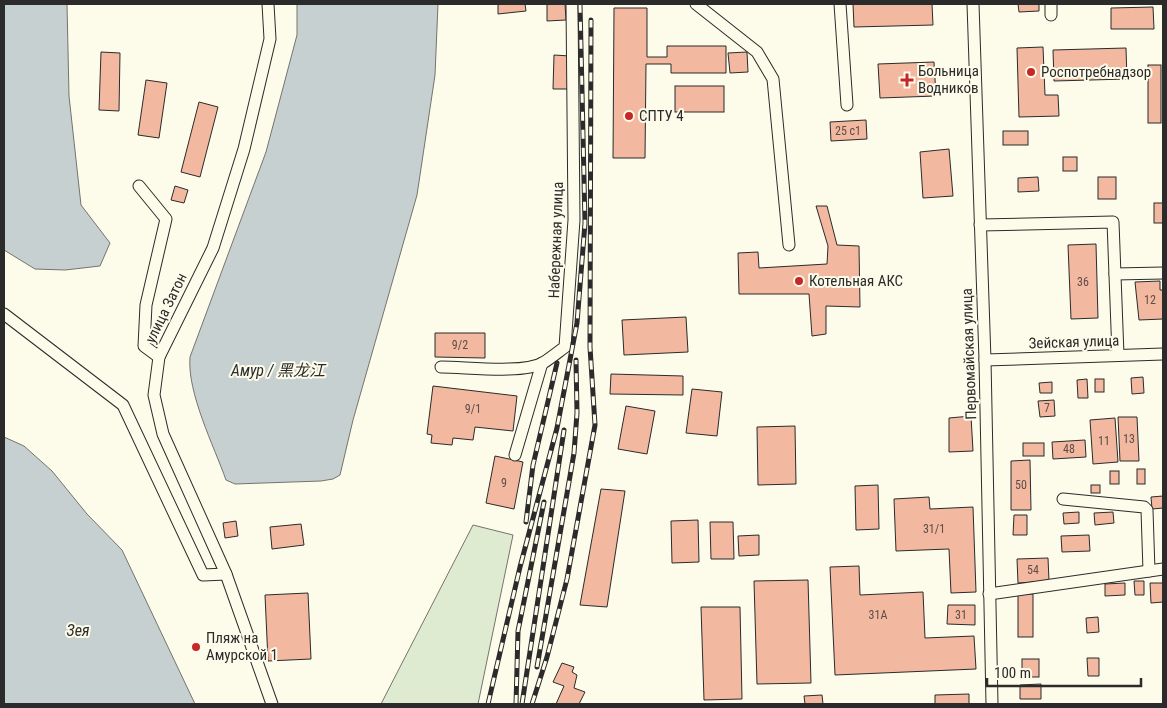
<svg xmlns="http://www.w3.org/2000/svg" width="1167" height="708" viewBox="0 0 1167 708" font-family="'Roboto Condensed','Noto Sans SC',sans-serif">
<rect width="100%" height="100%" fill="#fdfbea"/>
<path fill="#deebd1" stroke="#74746e" d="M473,525L513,535L478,704H381Z"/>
<g fill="#c7d0d0" stroke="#74746e">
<path d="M4,4H67L69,96L81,205L110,243L100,266L65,270L35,269L4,250Z"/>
<path d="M297,4H438L435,75L417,195L353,420L340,475L333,479L321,481L235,484L226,480C214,446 187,393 190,357L266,152L297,35Z"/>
<path d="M4,437L24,446L52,471L87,514L122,550L195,704H4Z"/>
</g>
<g fill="#f2b8a0" stroke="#2b2b2b">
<path d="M498,4H525L526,11L498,14Z"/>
<path d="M547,4H565L566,20L547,21Z"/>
<path d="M853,4H932L933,25L854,27Z"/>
<path d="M1018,4H1039V11L1019,12Z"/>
<path d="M1153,7L1154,29H1111V8Z"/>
<path d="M614,8H647V57H667V46H726V73H671V64H646L645,158H613Z"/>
<path d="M1043,47L1045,95H1058L1059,116L1019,117L1017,48Z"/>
<path d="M1126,48L1127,79L1054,81L1053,50Z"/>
<path d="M101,52L120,53L119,111L99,110Z"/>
<path d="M747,52L748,72L730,73L728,53Z"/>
<path d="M554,55L570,56V89H553Z"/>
<path d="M934,62L936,96L880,98L878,64Z"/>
<rect x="1148" y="65" width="13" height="58"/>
<path d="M146,80L167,83L159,138L138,135Z"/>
<rect x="675" y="86" width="49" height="26"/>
<path d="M199,102L218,107L200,177L181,172Z"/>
<path d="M866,120L867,139L831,141L830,122Z"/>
<rect x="1003" y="131" width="25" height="14"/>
<path d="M949,149L953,196L923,198L920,152Z"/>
<rect x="1063" y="157" width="14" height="14"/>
<path d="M1038,177L1039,191L1018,192V178Z"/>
<rect x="1098" y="177" width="18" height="22"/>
<path d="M175,186L188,190L184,203L171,200Z"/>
<rect x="1154" y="203" width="9" height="20"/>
<path d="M816,206H827L837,245L859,246L860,307L826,306V334L812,336L809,294H739L738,253L758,252L759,268L827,264L828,246Z"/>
<path d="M1096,244L1098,318L1071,319L1068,245Z"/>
<path d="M1160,281V290H1163V319L1139,320L1135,282Z"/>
<path d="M686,317L688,352L624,355L622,320Z"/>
<path d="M435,333H485V358L435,357Z"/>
<path d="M611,374L683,376V395L610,394Z"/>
<path d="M1143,377L1144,393L1132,394L1131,378Z"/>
<path d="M1087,379L1088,398H1078L1077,380Z"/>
<rect x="1095" y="379" width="9" height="13"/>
<path d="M1052,382V393H1040L1039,383Z"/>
<path d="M433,386L517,396L513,431L475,427L473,440L453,438L452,445L431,443L432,435L427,434Z"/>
<path d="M692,389L722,392L717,436L686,433Z"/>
<path d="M1054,400L1055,416L1040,417L1038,401Z"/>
<path d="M626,406L655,411L647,454L618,449Z"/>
<path d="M971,416L973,451L949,452V418Z"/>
<path d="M1118,417H1137L1139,461H1120Z"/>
<path d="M1115,418L1118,462L1093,464L1090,420Z"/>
<path d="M795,426L796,484L758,485L757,427Z"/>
<path d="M1085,440L1086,457L1053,459L1052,442Z"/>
<rect x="1023" y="443" width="21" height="13"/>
<path d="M495,456L523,462L514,509L486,503Z"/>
<path d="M1030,460L1031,510H1011V461Z"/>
<rect x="1137" y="469" width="8" height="15"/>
<rect x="1110" y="471" width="9" height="13"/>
<path d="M878,485L879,529L856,530L855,486Z"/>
<rect x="1091" y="485" width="9" height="8"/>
<path d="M601,489L625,491L607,607L580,605Z"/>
<path d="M1163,496V508L1152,509L1151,497Z"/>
<path d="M929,497L930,509L973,507L976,592L951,593L949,549L896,551L894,499Z"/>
<path d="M1079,512V523L1064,524L1063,513Z"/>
<path d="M1113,512L1114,523L1095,525L1094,513Z"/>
<path d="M1014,515H1027V535H1013Z"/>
<path d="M698,520L699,562L672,563L671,521Z"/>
<path d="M236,521L238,536L225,538L223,523Z"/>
<path d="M710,522H733L734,559H711Z"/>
<path d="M301,524L304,545L272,549L270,527Z"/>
<path d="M759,535V555L739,556L738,536Z"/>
<path d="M1089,535L1090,551L1062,552L1061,536Z"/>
<path d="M1048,558L1049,581L1018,583L1017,559Z"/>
<path d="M859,566L860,595L923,592L925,638L974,636L976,669L835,675L830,567Z"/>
<path d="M808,580L811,683L757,684L754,581Z"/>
<path d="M1134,581H1144V595H1135Z"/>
<path d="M1125,583V595L1105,596V584Z"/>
<path d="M1150,583H1163V602L1151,603Z"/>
<path d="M308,593L311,659L268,661L265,595Z"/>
<rect x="1018" y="594" width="15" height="43"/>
<path d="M948,605H975V625L947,624Z"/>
<path d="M701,607H740L742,699L704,700Z"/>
<path d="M1098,617L1099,632L1087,633L1086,618Z"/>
<path d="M1087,658H1099V676H1088Z"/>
<rect x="1022" y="659" width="17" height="18"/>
<path d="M562,663L574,667L572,672L577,675L574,688L585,692L579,704H556L564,686L553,682Z"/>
<path d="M1041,684V699H1020V685Z"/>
<path d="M969,694V704H935V695Z"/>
<path d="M822,695L823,704H805L804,696Z"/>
</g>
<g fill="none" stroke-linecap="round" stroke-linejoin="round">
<defs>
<g id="minor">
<path d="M268,4L270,39L244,149L213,248L159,357L154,395L163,434L226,574L272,704"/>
<path d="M696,4L757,52L773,79L789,245"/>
<path d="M840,4L847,105"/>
<path d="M973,4L985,360L992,704"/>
<path d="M1051,4V15"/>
<path d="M139,186L166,219L146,305L144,346L159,357"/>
<path d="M980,225L1113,222L1118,355"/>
<path d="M1115,274L1163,273"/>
<path d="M4,314L123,405L203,575L226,574"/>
<path d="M985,360L1163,354"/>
<path d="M441,367C467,367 522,374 543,363C551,358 558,352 565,347L574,220L572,4"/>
<path d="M515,455L542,363"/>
<path d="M1063,499L1144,507L1147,510L1149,571"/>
<path d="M989,594L1163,569"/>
</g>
</defs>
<use href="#minor" stroke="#2b2b2b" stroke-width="13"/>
<use href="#minor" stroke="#fdfbea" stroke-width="11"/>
<defs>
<g id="rail">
<path d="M526,522L533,465L557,363"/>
<path d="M537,667L574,453L577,413L576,360"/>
<path d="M488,704L520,567L557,428L577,323L585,223L580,4"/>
<path d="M516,704L518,631L544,502"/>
<path d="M522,704L564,430"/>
<path d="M532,704L547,657L567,579L595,425L590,347L591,20"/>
</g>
</defs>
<use href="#rail" stroke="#2b2b2b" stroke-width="5"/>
<use href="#rail" stroke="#fdfbea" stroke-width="3" stroke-dasharray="9" stroke-linecap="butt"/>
</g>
<g fill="#c62828" stroke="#fdfbea" stroke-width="2">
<circle cx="1031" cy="72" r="5"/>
<path d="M904.5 72.5h5v5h5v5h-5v5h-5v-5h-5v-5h5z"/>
<circle cx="629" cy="116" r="5"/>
<circle cx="799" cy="281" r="5"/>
<circle cx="196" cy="647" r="5"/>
</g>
<g text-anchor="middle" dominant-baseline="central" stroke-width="4" stroke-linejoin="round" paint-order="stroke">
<g font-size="12" fill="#5d4e48">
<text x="848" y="131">25 с1</text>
<text x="1083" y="282">36</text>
<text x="1150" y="300">12</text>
<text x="460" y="345">9/2</text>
<text x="1047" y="408">7</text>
<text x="473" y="409">9/1</text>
<text x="1129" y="439">13</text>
<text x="1104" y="441">11</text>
<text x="1069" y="449">48</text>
<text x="504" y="483">9</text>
<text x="1021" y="485">50</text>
<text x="934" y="529">31/1</text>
<text x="1033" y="570">54</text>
<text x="878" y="615">31А</text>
<text x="961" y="615">31</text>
</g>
<g font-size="15" fill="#2b2b2b" stroke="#fdfbea" text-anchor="start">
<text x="918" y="71">Больница<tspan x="918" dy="17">Водников</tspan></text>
<text x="1041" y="72">Роспотребнадзор</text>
<text x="639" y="116">СПТУ 4</text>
<text x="809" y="281">Котельная АКС</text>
<text x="206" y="638">Пляж на<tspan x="206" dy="17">Амурской 1</tspan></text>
</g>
<g font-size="15" fill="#2b2b2b" stroke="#fdfbea">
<text transform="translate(556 240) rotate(-88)">Набережная улица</text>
<text transform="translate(166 308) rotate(-64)">улица Затон</text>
<text transform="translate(1074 342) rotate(-2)">Зейская улица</text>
<text transform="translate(969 354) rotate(-92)">Первомайская улица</text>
</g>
<g font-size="16" font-style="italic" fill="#2b2b2b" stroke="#fdfbea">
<text x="278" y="370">Амур / 黑龙江</text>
<text x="78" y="630">Зея</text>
</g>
</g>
<rect width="1167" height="708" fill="none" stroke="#2b2b2b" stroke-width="10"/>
<path d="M987 678v8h154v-8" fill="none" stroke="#2b2b2b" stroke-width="2.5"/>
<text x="994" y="678" font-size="15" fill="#2b2b2b" stroke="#fdfbea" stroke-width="4" paint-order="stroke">100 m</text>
</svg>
